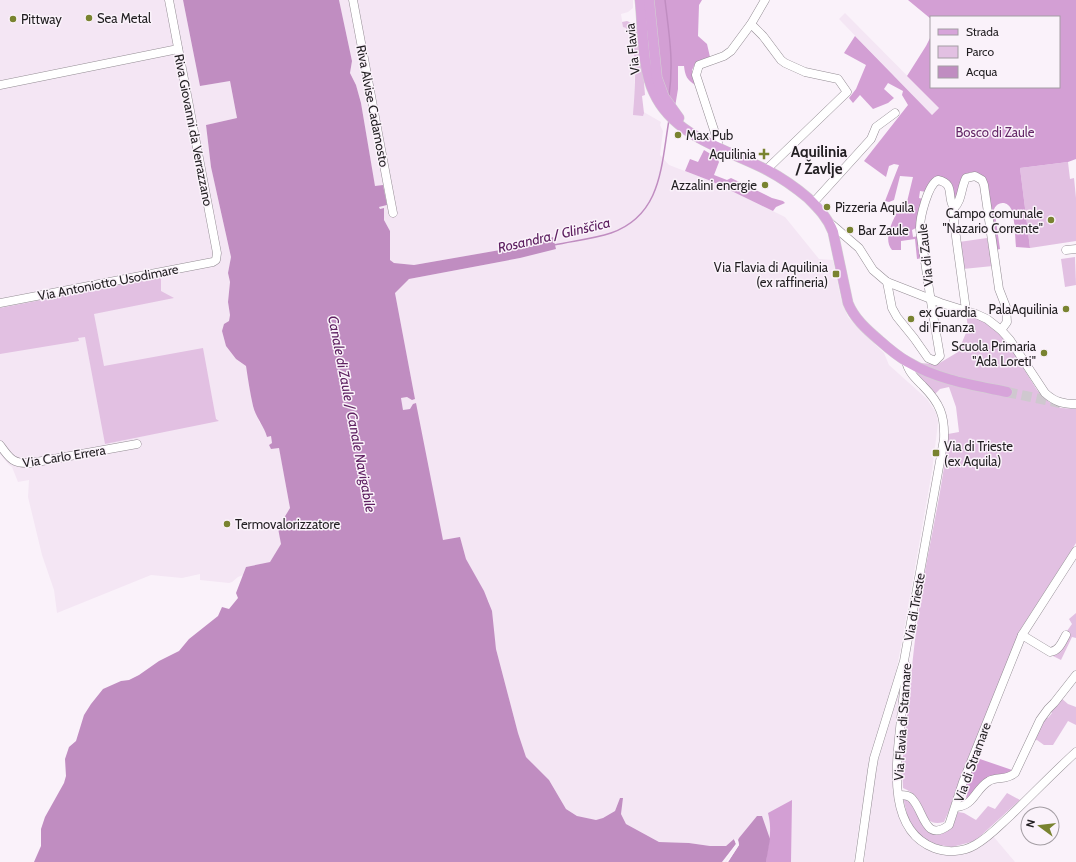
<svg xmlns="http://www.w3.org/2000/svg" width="1076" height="862" viewBox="0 0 1076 862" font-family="Cabin,sans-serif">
<rect width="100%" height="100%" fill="#faf2fa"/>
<g fill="#f4e6f4">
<path d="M0,0H183L200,86L230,81L237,118L206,125L211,167L231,257L228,273L230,282L228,302L230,315L229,321L222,331L226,346L236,359L246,366L253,407L258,415L259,422L264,427L267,437L271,436L272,443L269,445L271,449L279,447L290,508L279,528L282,544L270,562L246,567L243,575L238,577L232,582L229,583L200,580V574L182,578L151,575L57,613L54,590L42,555L28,497L29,480L18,482L12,467L9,465L0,454Z"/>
<path d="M339,0H633V8L628,12L621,14L623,27L626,28L629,32L634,49L635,91L642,111L661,122L660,125L663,131L660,155L669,165L711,181L785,217L819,259L833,260L841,299L848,317L884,353L889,365L927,399L936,413L938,423L932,471L902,641L895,677L871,759L860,818L854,862H766L767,852L738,840L739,845L728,862H723L732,849L731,842L726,846H710L689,843L659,842L626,824L621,814L623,798H620L615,811L603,818L596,820L579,817L566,809L549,780L526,757L518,733L496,649L489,602L466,559L460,538L443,541L410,409L403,410L401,398L407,397L415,399L395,293L409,279L520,258L553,237L548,239L537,237L500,250L414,265L394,263L390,260V231L384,220V208L380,209L379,207L387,205L383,185L375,187L361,103L356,85L350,73L352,61Z"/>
<path d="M845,13L939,108L932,115L839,19Z"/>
<path d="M902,678L897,809L904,829L915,840L951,854L993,836L1015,862H864L875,771Z"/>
</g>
<g fill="#e2c0e2">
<path d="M627,21L636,25L640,32L645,95L642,96L644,113L643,116L633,115C635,91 639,48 626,28L623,27L622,22Z"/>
<path d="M1068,162L1070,179L1074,178L1076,198V241L1030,248L1020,168Z"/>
<path d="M987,238L993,266L963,269L959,242Z"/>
<path d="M1075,257L1076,285L1065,287L1061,259Z"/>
<path d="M161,277V291L174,298L94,314L104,366L203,348L216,419L219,421L105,444L85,337L78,338L79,341L0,354V308Z"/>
<path d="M966,313L992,326L1008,344L1037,390L1049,402L1061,408L1076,409V543L1020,630L948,813L944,822C922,828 926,806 914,795C912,792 907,790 903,788L902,765C908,711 912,656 920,602C928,546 943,490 948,434L959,432L956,407L949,387L940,389L935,394L919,379L914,370L972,380L940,372L917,363L938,364L958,352L968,328Z"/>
<path d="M1076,613V638L1072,637L1061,660L1051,655L1063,647L1070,633L1067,631L1072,624L1069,619Z"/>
<path d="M1061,698L1068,704L1076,707V725L1068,721L1053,745H1044L1037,740L1032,741L1045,716L1048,718L1052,713L1049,710Z"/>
<path d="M1007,793L1020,800L975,841L952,847L932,844L917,833L908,818L903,798L908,799L926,830C929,831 934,834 938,834C950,834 955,821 958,812L964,813L976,820L988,806L995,809Z"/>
</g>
<g fill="#d39fd4">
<path d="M652,0H702L699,5L698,36L707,44L710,57L695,64L692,70L696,85C687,81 685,75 684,66H678V89L675,107L666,93L660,75Z"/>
<path d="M908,0H1076V159L1068,162L1020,168L1030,248L1016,247C1015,236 1015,222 1012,211C1008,199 994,201 993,214H995L1000,249L996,250L980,174L971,172L964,175L957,200L954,202L951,183C945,178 939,177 931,180L926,192L920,191L919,198L923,199L918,227L912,230L913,237L919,236L922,258L917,259L915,239L901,241V250H892C882,238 894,219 900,206H906L913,177L900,176L894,200L889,202L885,201L899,165L894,164L889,166L886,177L864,161L908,105L902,95L903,91L888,83L884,89L894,98L888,103L873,109L860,95L853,103L849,98L856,89L866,65L844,53L855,36L932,115L939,108L907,76L926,46L931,36V87H1059V17H931V19Z"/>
<path d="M704,150L717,158L719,162L714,175L727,180L731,178L772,198L783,201L785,203L776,207L773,211L711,181L685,171L690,159L698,162Z"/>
<path d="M977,758L1015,771L1000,777L966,803L967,784Z"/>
<path d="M792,800L791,862H766C768,842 773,834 768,813Z"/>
</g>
<g fill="#c08dc1">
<path d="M183,0H339L352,61L350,73L356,85L361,103L375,186L383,185L387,205L379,207L380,209L384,208V220L390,231V260L394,263L414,265L500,250L537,237L548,239L553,237L556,249L520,258L409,279L395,293L415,399L412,400L407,397L401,398L403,410L410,409L413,404L416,403L443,540L460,537L466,559L484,591L492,611L496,649L518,733L526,757L549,780L566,809L577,816L596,820L603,818L615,811L620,798H623L621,814L626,824L659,842L689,843L710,846H726L734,839L736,844L722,862H34L41,846V829L45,817L64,783L66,776L65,759L69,747L76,741L84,715L91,704L103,689L121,681L129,680L139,675L159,661L179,651L189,639L218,616L222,607L229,609L238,598L236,593L246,567L270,562L281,544L278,528L290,508L279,448L271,449L269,445L272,443L271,436L267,437C264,426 256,418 253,406C250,393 248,379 246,366L236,359L226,346L222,331L224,324L229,321L230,315L228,302L230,282L228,273L231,257L211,167L206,125L237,118L230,81L200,86Z"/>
<path d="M757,816H762L770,839L766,862H728L739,845L738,840L739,838Z"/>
</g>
<path fill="#faf2fa" d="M734,839L738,840L739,845L728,862H726L736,846L725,862H723L736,844Z"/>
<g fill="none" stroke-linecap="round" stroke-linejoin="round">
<g stroke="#c08dc1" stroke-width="1.5">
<path d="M665,0C669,34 674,61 669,96"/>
<path d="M554,245C572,241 593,239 611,233C662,215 661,166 669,120"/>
</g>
<path stroke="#cfc8cf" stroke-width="10" stroke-dasharray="10 5" stroke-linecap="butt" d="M1007,392L1060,403"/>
<defs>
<g id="minor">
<path d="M353,0L393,213"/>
<path d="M751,24L763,36L781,60L785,63L805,72L838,79L847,92L766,170"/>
<path d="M0,85L178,49"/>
<path d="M717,147L718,142L696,75L699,65L724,56L731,51L751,24L765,0"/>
<path d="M813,203L871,139L876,127L895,113"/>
<path d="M830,223L859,248L873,270L887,282L941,303L976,314L987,319L1001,330L1010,340L1045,393C1055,402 1063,404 1076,404"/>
<path d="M1066,250L1076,249"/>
<path d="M887,282L892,308L897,317L914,338L928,358L935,361L940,356C935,327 930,297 926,268C924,254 921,241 920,228C920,217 928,184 938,180C956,184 946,197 954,208"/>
<path d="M0,303L213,262L216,260L217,253L169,0"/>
<path d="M966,310L954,222V208C962,201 961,187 966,178L975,176L982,180L984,185L997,275L999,289L1006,307L1007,322L1001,330"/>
<path d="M0,445C10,459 13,464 31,463L137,444"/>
<path d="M1022,635L1050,652C1059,651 1062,642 1066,635"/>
<path d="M906,665C905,683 903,701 901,719C897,760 885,829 934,848C947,853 963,852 975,845C988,838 999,826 1010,816C1032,795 1053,773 1076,752"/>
<path d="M899,795C904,795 910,795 913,800C924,812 925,843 949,825L963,782L1022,635L1076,551"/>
<path d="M956,807C974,806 975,789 989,781C997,776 1006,781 1015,773L1040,720L1048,709L1054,703L1076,675"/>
<path d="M859,862L872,770L874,758L904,661L944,439C945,416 940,403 923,386C916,379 908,372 906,361"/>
</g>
<g id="major">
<path d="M640,0C643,28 642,69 654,93C674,137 728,150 767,170C782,178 795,187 808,198C818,208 828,218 833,232L848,303C854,318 866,329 879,340C888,348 897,356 908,362C938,380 973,385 1007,392"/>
<path d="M649,0L657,78L664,97L679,118"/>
</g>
</defs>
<use href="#minor" stroke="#948d94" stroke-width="9"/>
<use href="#major" stroke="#d3d2d3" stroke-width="11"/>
<use href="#minor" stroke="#fff" stroke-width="8"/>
<use href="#major" stroke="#d7a4da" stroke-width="10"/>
</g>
<g fill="#798330" stroke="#faf2fa" stroke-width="1.5">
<circle cx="89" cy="18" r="4"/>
<circle cx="13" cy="19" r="4"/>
<circle cx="678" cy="135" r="4"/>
<path d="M762 148h4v4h4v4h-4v4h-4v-4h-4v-4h4z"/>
<circle cx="765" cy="185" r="4"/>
<circle cx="827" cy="207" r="4"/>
<circle cx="1051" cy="220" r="4"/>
<circle cx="850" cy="230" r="4"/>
<rect x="832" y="270" width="8" height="8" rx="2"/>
<circle cx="1066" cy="309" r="4"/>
<circle cx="911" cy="319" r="4"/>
<circle cx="1044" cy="353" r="4"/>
<rect x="932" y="449" width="8" height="8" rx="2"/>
<circle cx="227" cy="524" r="4"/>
</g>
<g text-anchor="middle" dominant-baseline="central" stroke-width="3" stroke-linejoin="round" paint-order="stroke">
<g font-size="13" fill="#221f22" stroke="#faf2fa" text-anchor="start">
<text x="97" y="18">Sea Metal</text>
<text x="21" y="19">Pittway</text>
<text x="686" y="135">Max Pub</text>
<text x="756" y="154" text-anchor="end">Aquilinia</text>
<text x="757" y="185" text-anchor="end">Azzalini energie</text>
<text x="835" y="207">Pizzeria Aquila</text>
<text x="1043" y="213" text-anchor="end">Campo comunale<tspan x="1043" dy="15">"Nazario Corrente"</tspan></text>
<text x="858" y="230">Bar Zaule</text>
<text x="828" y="267" text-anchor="end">Via Flavia di Aquilinia<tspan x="828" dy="15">(ex raffineria)</tspan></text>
<text x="1058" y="309" text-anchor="end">PalaAquilinia</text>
<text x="919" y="312">ex Guardia<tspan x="919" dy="15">di Finanza</tspan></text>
<text x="1036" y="346" text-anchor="end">Scuola Primaria<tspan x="1036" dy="15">"Ada Loreti"</tspan></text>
<text x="944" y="446">Via di Trieste<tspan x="944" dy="15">(ex Aquila)</tspan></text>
<text x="235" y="524">Termovalorizzatore</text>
</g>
<g font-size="13" fill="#221f22" stroke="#faf2fa">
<text transform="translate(632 49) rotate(-96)">Via Flavia</text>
<text transform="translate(373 106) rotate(79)">Riva Alvise Cadamosto</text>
<text transform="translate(194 130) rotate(79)">Riva Giovanni da Verrazzano</text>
<text transform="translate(925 255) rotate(-96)">Via di Zaule</text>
<text transform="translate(108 282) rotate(-11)">Via Antoniotto Usodimare</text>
<text transform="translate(64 456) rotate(-9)">Via Carlo Errera</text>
<text transform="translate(914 607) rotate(-80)">Via di Trieste</text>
<text transform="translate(902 722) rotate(-86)">Via Flavia di Stramare</text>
<text transform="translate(972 762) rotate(-70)">Via di Stramare</text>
</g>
<g font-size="13" fill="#652868" stroke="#faf2fa">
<text x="995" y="132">Bosco di Zaule</text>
</g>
<g font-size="14" font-style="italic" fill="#5e2061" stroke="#faf2fa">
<text transform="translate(554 235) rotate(-13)">Rosandra / Glinščica</text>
<text transform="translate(352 414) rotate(79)">Canale di Zaule / Canale Navigabile</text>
</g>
<g font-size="15" font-weight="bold" fill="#221f22" stroke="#faf2fa">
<text x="819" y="152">Aquilinia<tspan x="819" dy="17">/ Žavlje</tspan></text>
</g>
</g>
<rect x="930" y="16" width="130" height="72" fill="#faf2fa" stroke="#a49ea4"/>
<rect x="938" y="29" width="20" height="6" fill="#d7a4da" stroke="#a49ea4"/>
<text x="966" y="36" font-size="12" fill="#221f22">Strada</text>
<rect x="938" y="46" width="20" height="12" fill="#e2c0e2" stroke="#a49ea4"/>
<text x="966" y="56" font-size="12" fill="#221f22">Parco</text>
<rect x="938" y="66" width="20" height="12" fill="#c08dc1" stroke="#a49ea4"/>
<text x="966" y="76" font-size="12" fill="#221f22">Acqua</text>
<g transform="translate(1040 826) rotate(285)"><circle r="19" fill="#faf2fa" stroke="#a49ea4"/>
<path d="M0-3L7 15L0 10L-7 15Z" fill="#798330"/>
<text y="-6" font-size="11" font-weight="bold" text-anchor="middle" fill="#221f22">N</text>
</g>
</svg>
